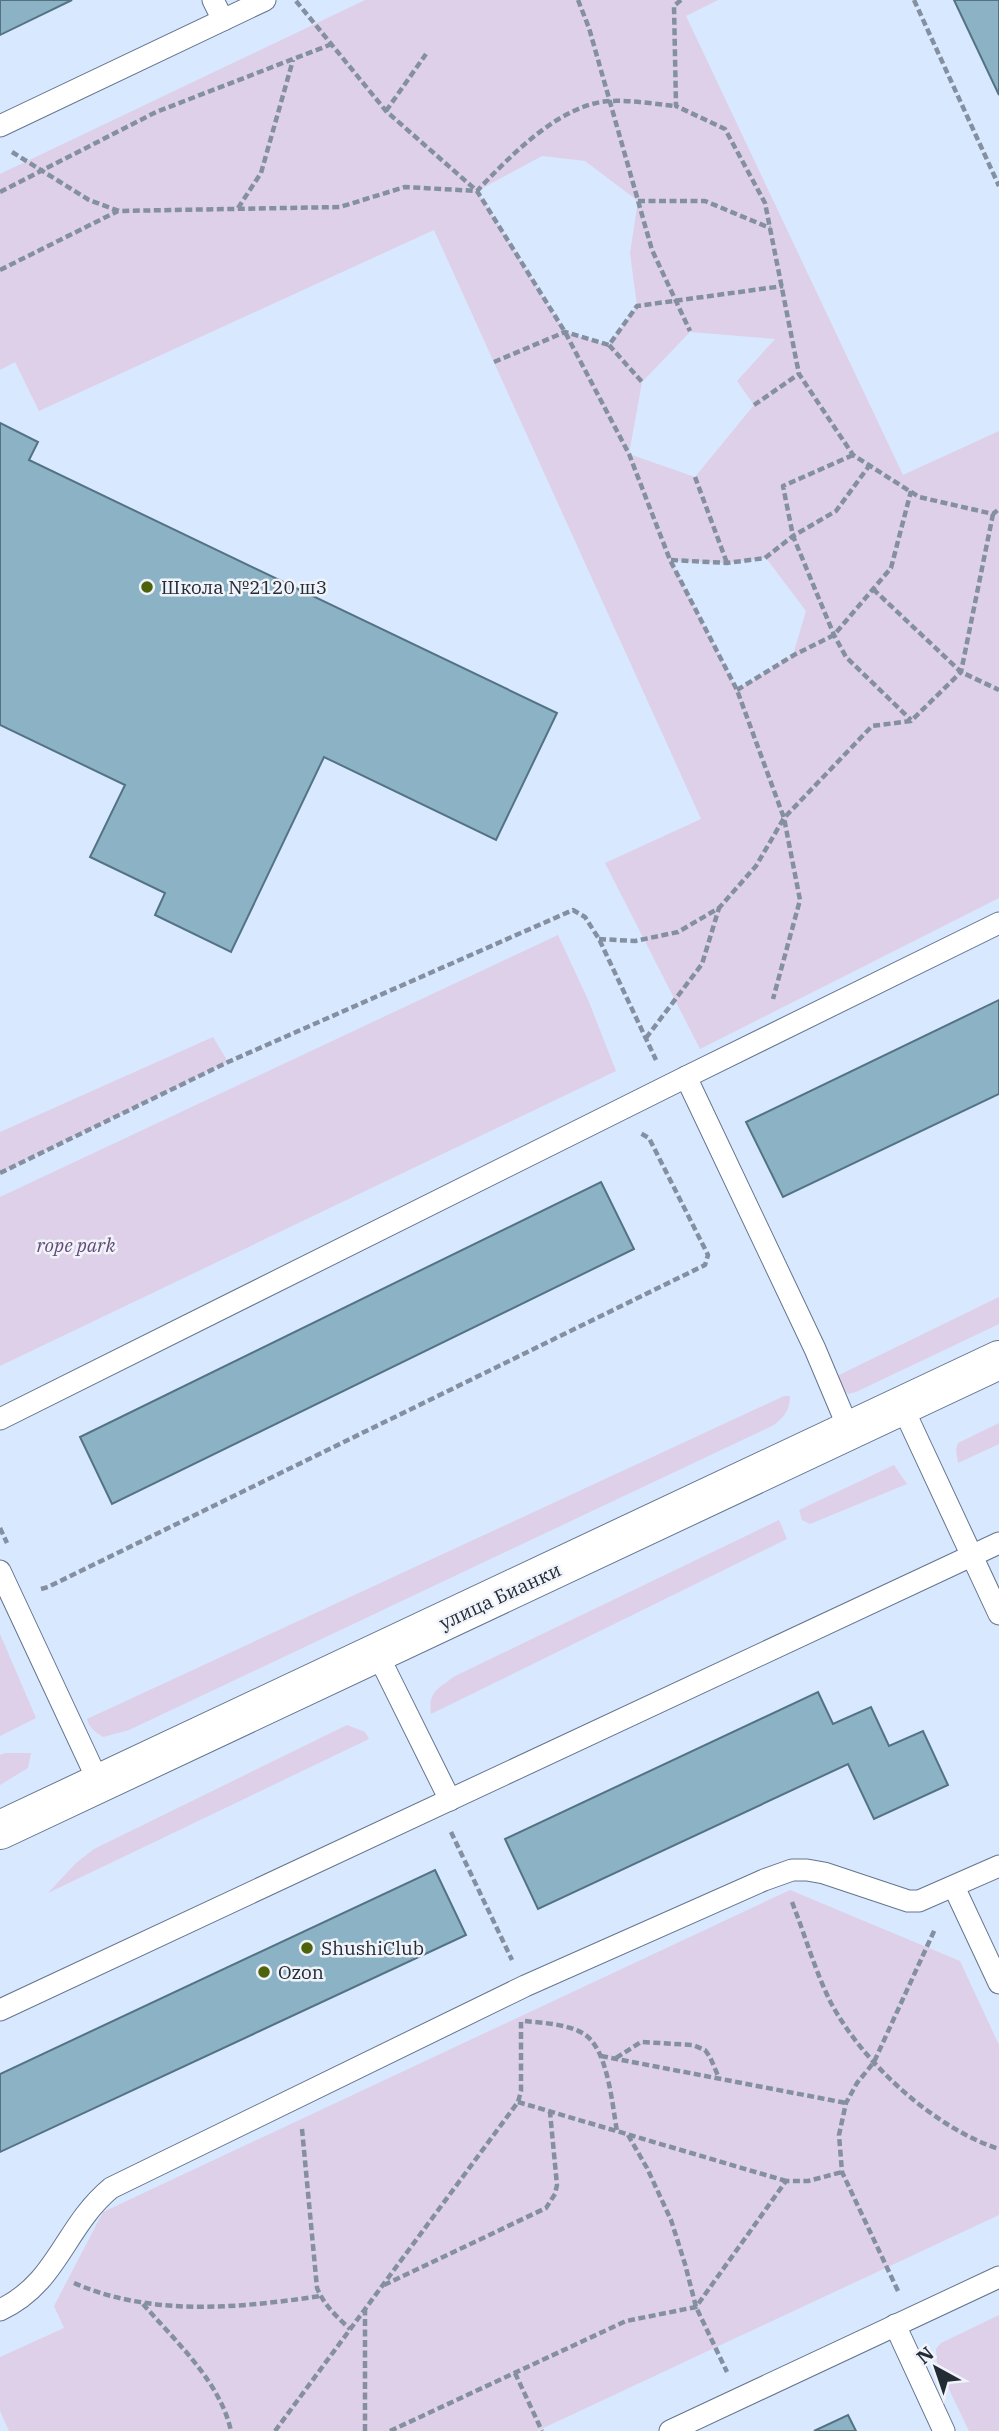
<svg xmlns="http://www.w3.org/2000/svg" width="999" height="2431" viewBox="0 0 999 2431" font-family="'IBM Plex Serif',serif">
<rect width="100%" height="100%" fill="#d8e8ff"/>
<g fill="#ded0e8" fill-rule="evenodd">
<path d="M365,0H718L686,16L903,475L999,431V898L700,1049L605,863L701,819L434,230L39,411L15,362L0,370V174ZM542,156L585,161L638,201L630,253L637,306L609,345L565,332L477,191ZM690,332L775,339L737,381L754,405L695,477L629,454L642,382ZM766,558L806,611L793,655L737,690L671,561L727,563Z"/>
<path d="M558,935L589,1002L616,1071L0,1366V1197Z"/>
<path d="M213,1037L228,1062L0,1173V1132Z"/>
<path d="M999,1297V1324L856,1392L848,1394L843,1389L837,1376Z"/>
<path d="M784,1396H790C790,1410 784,1417 774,1425L129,1730L103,1737C95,1732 89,1727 87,1719Z"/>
<path d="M999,1423V1444L958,1463L956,1450L958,1443Z"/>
<path d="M894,1465L907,1484L810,1524L802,1520L799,1510Z"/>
<path d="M779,1520L787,1539L431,1714C428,1692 437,1690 453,1677Z"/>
<path d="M0,1634L36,1718L0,1736Z"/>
<path d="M347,1725L365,1732L369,1739L48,1893L76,1863L94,1849Z"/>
<path d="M6,1753H31L28,1768L0,1785V1755Z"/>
<path d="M790,1890L960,1961L999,2045V2215L537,2431H9L0,2411V2357L64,2328L54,2306L103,2212Z"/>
<path d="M999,2315V2431H969L937,2364L936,2349L941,2343Z"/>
</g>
<g fill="#8cb2c5" stroke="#537383" stroke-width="2">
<path d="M0,0H72L0,35Z"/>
<path d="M954,0H999V95Z"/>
<path d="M0,423L38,442L29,460L557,713L496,840L324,757L231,952L155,915L165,893L90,857L125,785L0,725Z"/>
<path d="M999,1000V1094L783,1197L746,1122Z"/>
<path d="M601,1182L634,1249L112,1504L80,1437Z"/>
<path d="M818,1692L833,1724L871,1707L889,1746L923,1731L948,1785L874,1819L848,1764L538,1909L505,1839Z"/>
<path d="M435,1870L466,1935L0,2152V2074Z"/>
<path d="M848,2415L856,2431H814Z"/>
</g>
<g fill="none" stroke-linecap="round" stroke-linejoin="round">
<defs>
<g id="service">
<path d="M213,0L223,20"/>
<path d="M0,126L265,0"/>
<path d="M686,1077L815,1349L850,1432"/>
<path d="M902,1406L999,1614"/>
<path d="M0,1419L686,1077L999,923"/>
<path d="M0,1571L99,1783"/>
<path d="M377,1653L450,1800"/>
<path d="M954,1887L999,1983"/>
<path d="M0,2010L999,1543"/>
<path d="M0,2310C58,2283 64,2227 111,2188L525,1986L764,1880L792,1870H807L824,1873L908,1901H919L999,1866"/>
<path d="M895,2325L944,2431"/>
<path d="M670,2431L999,2277"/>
</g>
<path id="minor" d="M0,1830L999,1360"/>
</defs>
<use href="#service" stroke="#64758e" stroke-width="23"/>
<use href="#minor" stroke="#64758e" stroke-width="40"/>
<g stroke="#8490a1" stroke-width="4.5" stroke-dasharray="7 3.5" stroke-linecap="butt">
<path d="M578,0L589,28L652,250L690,331"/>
<path d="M681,0L674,6L676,106L725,129L765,203L799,374L853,455L919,497L993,514L999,509"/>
<path d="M914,0L999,186"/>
<path d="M296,1L386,111L477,191L565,332L629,454L670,560L737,690L784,818L800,900L773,999"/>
<path d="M386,111L426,54"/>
<path d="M12,152L89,200L119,211L340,207L405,187L477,191C510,156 560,104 610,101C632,100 655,104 676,106"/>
<path d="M0,192L156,112L332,44"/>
<path d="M638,201H705L770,228"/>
<path d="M238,208L261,173L293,60"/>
<path d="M0,270L118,211"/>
<path d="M609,345L642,382"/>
<path d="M494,362L565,332L609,345L637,306L783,286"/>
<path d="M754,405L799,374"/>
<path d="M853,455L783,486L793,536L834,635L846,657L911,720"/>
<path d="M695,477L727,563"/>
<path d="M671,560L727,563L765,558L793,536L836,511L869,466"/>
<path d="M873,589L961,672L999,690"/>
<path d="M737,690L794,655L834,635L891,568L911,491"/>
<path d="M599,939L635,941L678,932L719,908L756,866L784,818L872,726L911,721L961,672L993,514"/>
<path d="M646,1038L702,964L719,908"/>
<path d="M0,1173L228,1062L573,910L585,917L599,939L656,1060"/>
<path d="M0,1528L7,1543"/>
<path d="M41,1589L48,1587L705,1265L708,1255L649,1138L640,1133"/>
<path d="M451,1832L512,1960"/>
<path d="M792,1902C805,1935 815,1971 831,2003C863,2063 934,2128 999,2149"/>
<path d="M525,2021C544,2023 568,2024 584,2034C608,2049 612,2104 617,2131"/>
<path d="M601,2056L846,2103"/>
<path d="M616,2058L641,2042L693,2045L705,2050L710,2057L719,2078"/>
<path d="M518,2102L786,2181"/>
<path d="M302,2129L317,2288C324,2305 337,2317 350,2329"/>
<path d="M628,2135L647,2168L671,2220L685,2264L696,2307L727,2372"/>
<path d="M74,2283C152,2317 238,2308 321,2296"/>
<path d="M384,2285L546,2208L555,2194L557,2185L550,2112"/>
<path d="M898,2291L842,2172L839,2135L846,2103L857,2083L874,2062L935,1929"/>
<path d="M143,2304C175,2341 220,2381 231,2431"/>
<path d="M515,2373L542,2431"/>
<path d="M275,2431L518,2102L521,2091V2022"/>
<path d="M365,2431V2309"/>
<path d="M390,2431L626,2321L696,2307L786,2181H808L842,2172"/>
</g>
<use href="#service" stroke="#fff" stroke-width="21"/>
<use href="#minor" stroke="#fff" stroke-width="38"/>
</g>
<g fill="#4d620b" stroke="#f0f4fa" stroke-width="2.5">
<circle cx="147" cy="587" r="7"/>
<circle cx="307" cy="1948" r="7"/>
<circle cx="264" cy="1972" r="7"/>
</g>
<g text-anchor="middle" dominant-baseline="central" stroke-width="5" stroke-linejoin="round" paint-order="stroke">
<g font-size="19" fill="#232b35" stroke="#f0f4fa" text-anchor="start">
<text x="161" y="587">Школа №2120 ш3</text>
<text x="321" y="1948">ShushiClub</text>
<text x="278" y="1972">Ozon</text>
</g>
<g font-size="19" font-style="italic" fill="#654977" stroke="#f0f4fa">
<text x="76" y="1245">rope park</text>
</g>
<g font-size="19" fill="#232b35" stroke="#f0f4fa">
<text transform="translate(500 1596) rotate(-25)">улица Бианки</text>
</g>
</g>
<g transform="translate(936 2368) rotate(320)" stroke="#f0f4fa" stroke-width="5" paint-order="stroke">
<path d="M0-5L12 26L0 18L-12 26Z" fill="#232b35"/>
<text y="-10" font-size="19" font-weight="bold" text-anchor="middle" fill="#232b35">N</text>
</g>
</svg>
